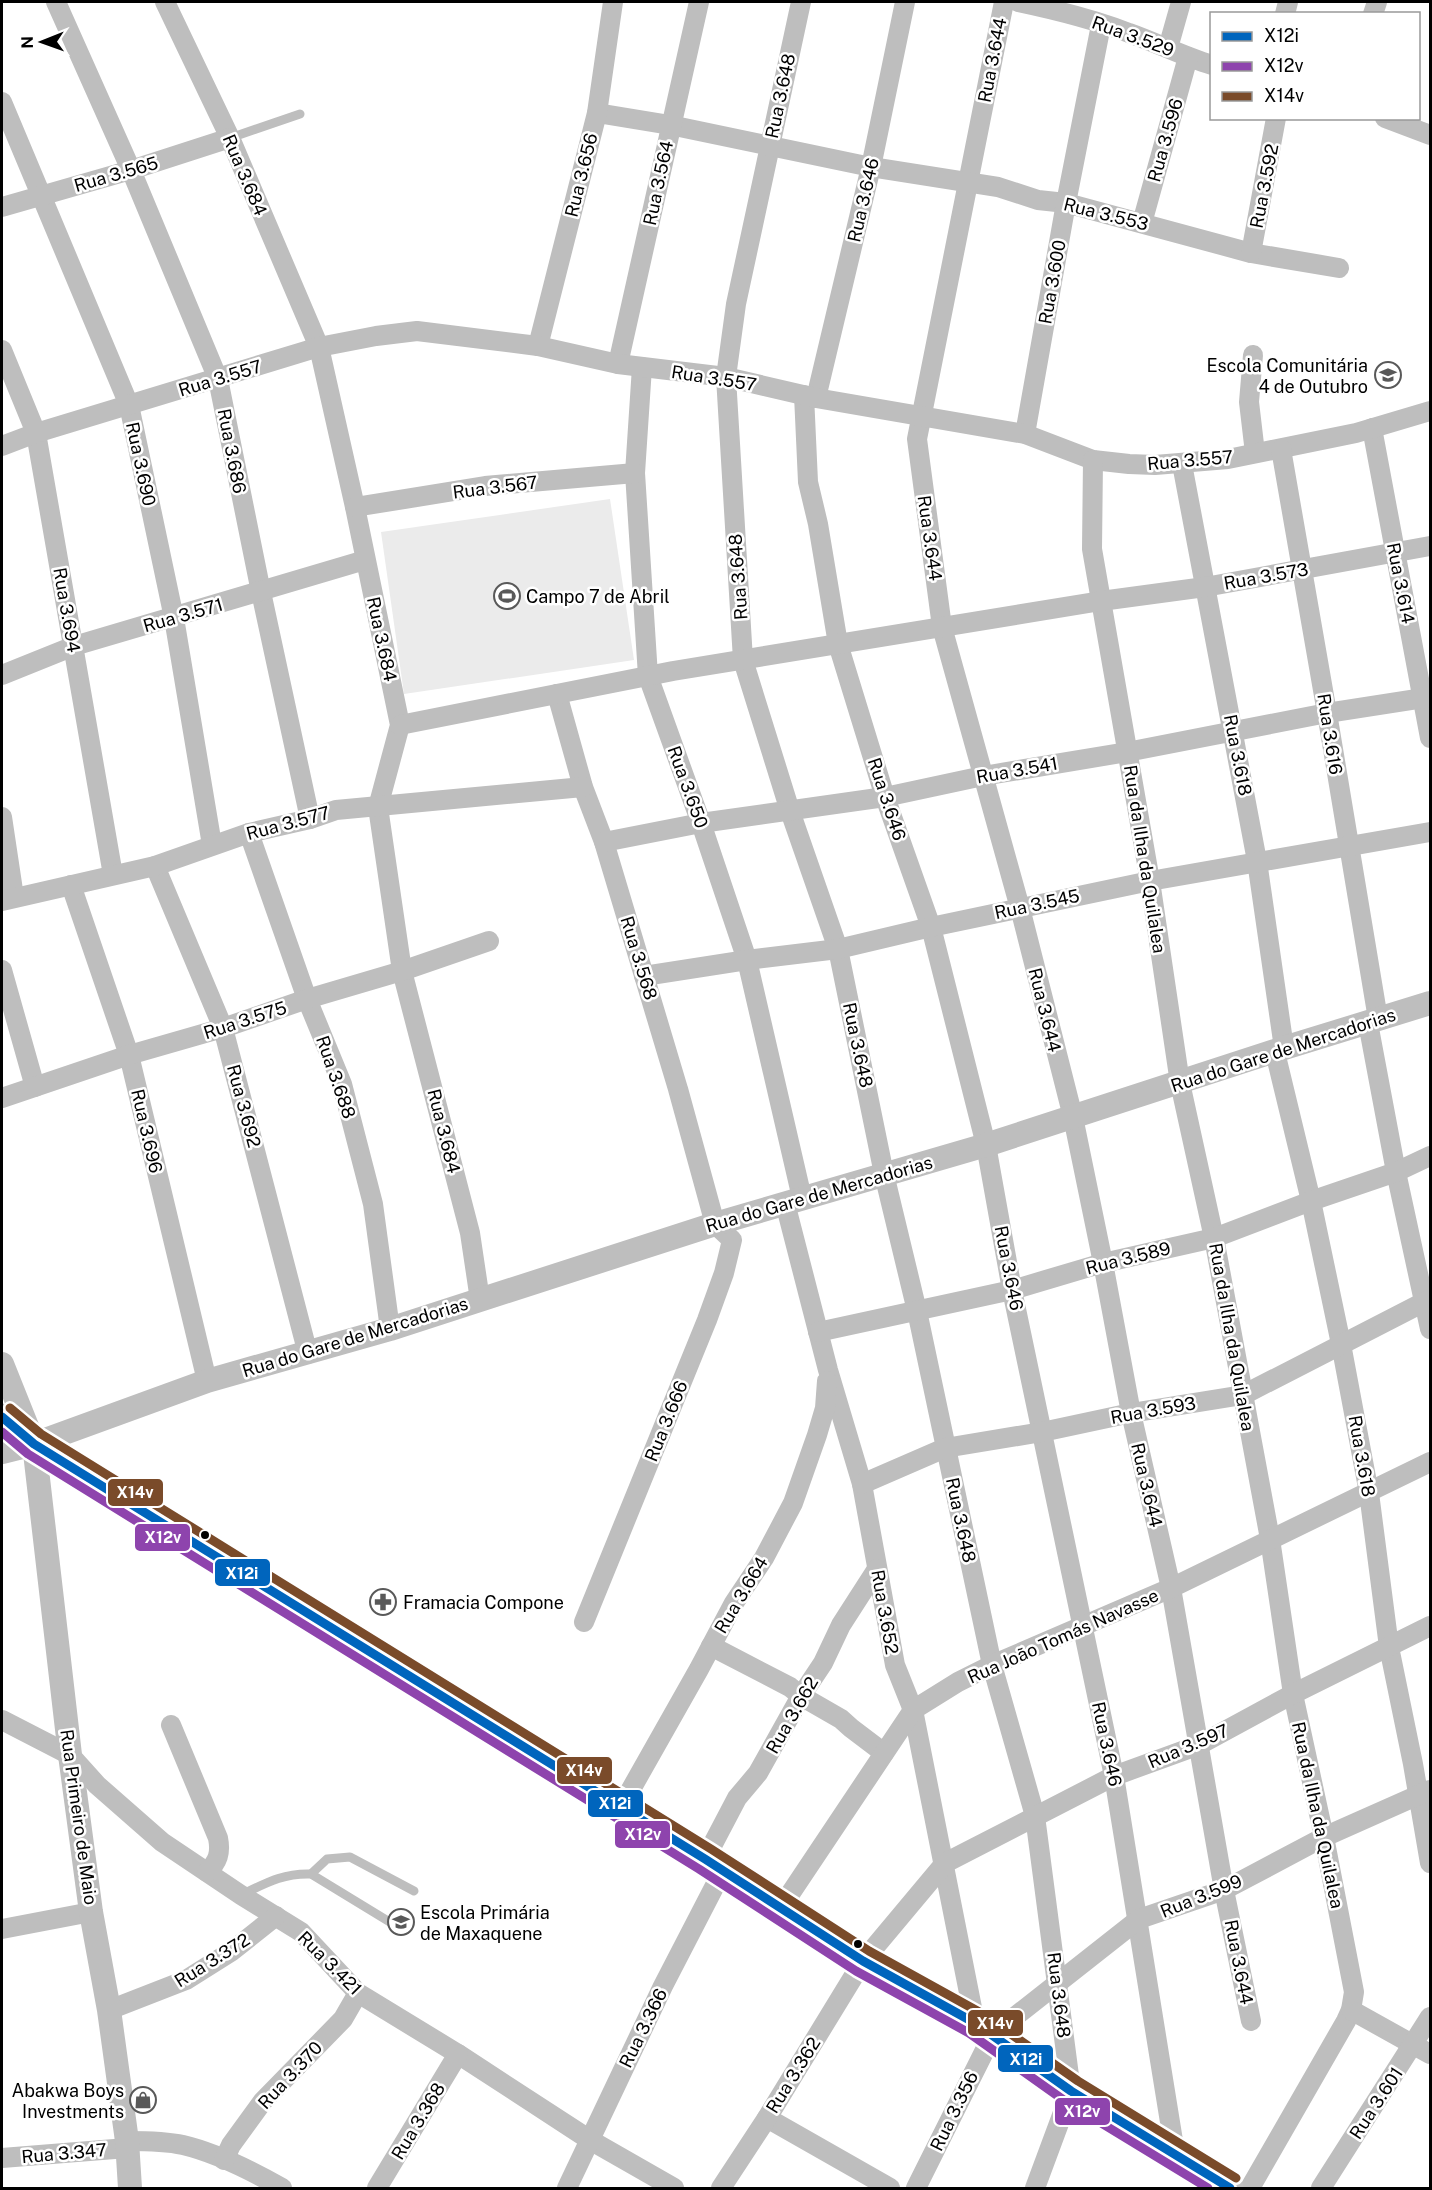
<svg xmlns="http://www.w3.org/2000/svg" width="1432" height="2190" viewBox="0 0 1432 2190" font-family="'Public Sans',sans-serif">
<rect width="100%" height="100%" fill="#fff"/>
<path fill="#ebebeb" d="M610,499L634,660L404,694L381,532Z"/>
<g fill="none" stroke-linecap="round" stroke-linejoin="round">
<g stroke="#bebebe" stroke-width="9">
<path d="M230,138L300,114"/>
<path d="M311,1874L327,1859L350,1857L414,1891"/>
<path d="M241,1895C266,1883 283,1873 311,1874L393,1924"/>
</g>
<g stroke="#bebebe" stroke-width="20">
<path d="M56,2L131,170L218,379L261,592L310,819"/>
<path d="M165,2L230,138L319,347L355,507L400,725L378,807L402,971L470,1233L480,1300"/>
<path d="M801,2L736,304L726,377L743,660L790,811L838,949L884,1174L917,1311L992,1665L1035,1816L1071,2091L1035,2188"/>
<path d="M1004,2L917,439L942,627L1020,908L1073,1117L1103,1263L1131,1413L1171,1588L1224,1890L1251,2021"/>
<path d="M1018,2C1056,10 1093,19 1129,33C1157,43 1183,56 1212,65"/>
<path d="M1285,14L1288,2"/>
<path d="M1373,14L1377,2"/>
<path d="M1168,48L1181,2"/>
<path d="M2,102L129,405L174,618L212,845"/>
<path d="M597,113L670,125L871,167L998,187L1038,200L1066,203L1251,253L1339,268"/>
<path d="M1385,118L1430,135"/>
<path d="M2,207L131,170L230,138"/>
<path d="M1142,223L1188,57"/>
<path d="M1251,253L1276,118"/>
<path d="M538,346L597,113L613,2"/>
<path d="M2,350L36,433L113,875"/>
<path d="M1253,355L1249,402L1255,453"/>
<path d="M618,364L699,2"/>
<path d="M642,367L635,473L648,676L701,823L747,960L802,1198"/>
<path d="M804,395L808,482L818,524L838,644L885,797L931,927L986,1145L1012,1290L1114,1776L1175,2153"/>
<path d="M816,398L871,167L905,2"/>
<path d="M1372,428L1430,738"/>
<path d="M1025,434L1066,203L1101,25"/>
<path d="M2,446L36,433L319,347L376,336L417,331L538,346L618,364L726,377L816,398L1025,434L1093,460L1129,464L1155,465L1228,459L1356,433L1430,411"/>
<path d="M1281,449L1327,713L1378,1019"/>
<path d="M1093,460L1092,549L1150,881L1180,1083L1214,1238L1270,1539L1293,1694L1324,1837L1354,1992L1351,2010L1346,2021L1250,2188"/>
<path d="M1182,464L1257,861L1284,1048"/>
<path d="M355,507L485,486L635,473"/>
<path d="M2,675L74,646L365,560"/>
<path d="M557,694L583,787L604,842L678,1089L715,1224L732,1240L724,1273L707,1320L584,1622"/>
<path d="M400,725L673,671L1101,601L1205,587L1430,546"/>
<path d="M2,817L14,897"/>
<path d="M249,833L307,999L342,1084L373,1204L390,1329"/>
<path d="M604,842L701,823L885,797L983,776L1127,752L1327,713L1430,697"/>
<path d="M155,866L223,1028L308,1354"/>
<path d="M71,885L129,1055L207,1381"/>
<path d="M2,901L155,866L249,833L310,819L336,810L583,787"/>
<path d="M2,970L35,1087"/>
<path d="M644,976L747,960L838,949L931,927L1150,881L1430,832"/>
<path d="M1368,1023L1396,1172L1430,1329"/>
<path d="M1275,1052L1311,1201L1341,1344L1369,1493L1389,1647L1413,1764L1430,1863"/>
<path d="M2,1098L129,1055L223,1028L307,999L402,971L489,941"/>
<path d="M785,1203L828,1370L862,1484L895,1665L913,1710L975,2023"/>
<path d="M818,1332L1012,1290L1103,1263L1214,1238L1311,1201L1396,1172L1430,1156"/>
<path d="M862,1484L945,1448L1042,1432L1131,1413L1243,1395L1430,1299"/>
<path d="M711,1646L790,1687L801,1696L841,1719L851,1728L884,1753"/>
<path d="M2,1720L70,1755L97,1785L162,1842L241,1895L301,1932L358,1993L458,2054L590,2140L674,2188"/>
<path d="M171,1725L218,1838C221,1853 218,1862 207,1872"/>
<path d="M621,1807L699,1669L734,1603L764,1558L793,1503L817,1435L825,1408L827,1381"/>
<path d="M705,1859L737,1798L758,1773L801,1696L823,1663L841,1625L877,1569"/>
<path d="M780,1909L913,1710L958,1682L992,1665L1171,1588L1430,1462"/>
<path d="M2,1929L91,1912"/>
<path d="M109,2010L186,1980L232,1951L276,1916"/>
<path d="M1351,2010L1430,2054"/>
<path d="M767,2118L890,2188"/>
<path d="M127,2141C145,2141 165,2141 183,2145C217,2153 252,2171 282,2188"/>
<path d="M2,2158L127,2148"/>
<path d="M224,2160L231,2145L263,2101L343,2019L358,1993"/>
<path d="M377,2188L458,2054"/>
<path d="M567,2188L663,1986L723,1870"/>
<path d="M721,2188L767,2118L863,1961L945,1863L1114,1776L1199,1745L1293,1694L1430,1626"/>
<path d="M916,2188L993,2034L1139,1919L1224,1890L1324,1837L1430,1790"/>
<path d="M1321,2188L1430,2017"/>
</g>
<g stroke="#bebebe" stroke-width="24">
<path d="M2,1364L34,1444L70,1755L91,1912L109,2010L127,2141L130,2188"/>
<path d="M2,1452L34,1444L207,1381L390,1329L715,1224L986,1145L1284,1048L1430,1003"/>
</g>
<path stroke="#c2c2c2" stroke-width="27" d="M2,1417L34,1444L705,1859L863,1961L975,2023L1071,2091L1175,2153L1230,2188"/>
<defs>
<path id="bus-1" d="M2,1417L34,1444L705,1859L863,1961L975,2023L1071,2091L1230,2188"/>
<path id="bus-2" d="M2,1432L28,1454L699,1869L856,1971L969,2033L1065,2101L1208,2188"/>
<path id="bus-3" d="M10,1408L41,1434L711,1849L869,1951L981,2013L1078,2081L1236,2178"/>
</defs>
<use href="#bus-1" stroke="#fff" stroke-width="14"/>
<use href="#bus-2" stroke="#fff" stroke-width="14"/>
<use href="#bus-3" stroke="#fff" stroke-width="14"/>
<use href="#bus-1" stroke="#0065bd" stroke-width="9"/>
<use href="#bus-2" stroke="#8e44ad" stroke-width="9"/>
<use href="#bus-3" stroke="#7a4b2a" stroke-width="9"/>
</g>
<defs>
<symbol id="school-ring" viewBox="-11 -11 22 22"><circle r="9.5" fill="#fff" stroke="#595959" stroke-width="1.5"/><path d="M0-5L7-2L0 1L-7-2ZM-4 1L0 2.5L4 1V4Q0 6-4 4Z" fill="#595959"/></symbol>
<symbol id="stadium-ring" viewBox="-11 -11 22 22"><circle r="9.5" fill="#fff" stroke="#595959" stroke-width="1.5"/><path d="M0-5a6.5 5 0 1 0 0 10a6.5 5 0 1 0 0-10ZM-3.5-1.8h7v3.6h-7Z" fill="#595959"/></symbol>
<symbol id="pharmacy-ring" viewBox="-11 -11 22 22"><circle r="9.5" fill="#fff" stroke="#595959" stroke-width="1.5"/><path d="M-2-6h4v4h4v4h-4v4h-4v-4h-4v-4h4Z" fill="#595959"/></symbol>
<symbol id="shop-ring" viewBox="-11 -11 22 22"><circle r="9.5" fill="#fff" stroke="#595959" stroke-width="1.5"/><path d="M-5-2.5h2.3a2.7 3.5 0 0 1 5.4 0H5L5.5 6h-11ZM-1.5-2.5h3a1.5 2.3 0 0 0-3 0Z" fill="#595959"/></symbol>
</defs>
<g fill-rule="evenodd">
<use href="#school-ring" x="1373" y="360" width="30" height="30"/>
<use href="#stadium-ring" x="492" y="581" width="30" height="30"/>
<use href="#pharmacy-ring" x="368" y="1587" width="30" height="30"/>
<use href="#school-ring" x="386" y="1907" width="30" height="30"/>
<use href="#shop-ring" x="128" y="2085" width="30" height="30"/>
</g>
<g fill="#000" stroke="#fff" stroke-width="2">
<circle cx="205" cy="1535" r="5"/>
<circle cx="858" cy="1944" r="5"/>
</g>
<g text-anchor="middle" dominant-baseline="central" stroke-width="5" stroke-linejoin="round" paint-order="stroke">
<g font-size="18" fill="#000" stroke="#fff">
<text transform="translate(1133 36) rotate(20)">Rua 3.529</text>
<text transform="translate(992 60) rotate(-79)">Rua 3.644</text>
<text transform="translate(780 96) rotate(-78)">Rua 3.648</text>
<text transform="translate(1165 140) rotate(-74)">Rua 3.596</text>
<text transform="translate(116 174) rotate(-16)">Rua 3.565</text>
<text transform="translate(245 175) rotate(67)">Rua 3.684</text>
<text transform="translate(581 175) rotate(-76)">Rua 3.656</text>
<text transform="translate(658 183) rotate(-78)">Rua 3.564</text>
<text transform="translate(1264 186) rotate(-79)">Rua 3.592</text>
<text transform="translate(863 200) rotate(-77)">Rua 3.646</text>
<text transform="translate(1106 214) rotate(14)">Rua 3.553</text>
<text transform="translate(1052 282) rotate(-80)">Rua 3.600</text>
<text transform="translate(220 378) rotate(-17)">Rua 3.557</text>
<text transform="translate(714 378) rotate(9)">Rua 3.557</text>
<text transform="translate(232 451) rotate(79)">Rua 3.686</text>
<text transform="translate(1190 460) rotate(-5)">Rua 3.557</text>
<text transform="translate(141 464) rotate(78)">Rua 3.690</text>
<text transform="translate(495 487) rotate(-7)">Rua 3.567</text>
<text transform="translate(930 538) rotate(82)">Rua 3.644</text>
<text transform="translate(1266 576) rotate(-10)">Rua 3.573</text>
<text transform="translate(738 577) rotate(-94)">Rua 3.648</text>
<text transform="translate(1401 583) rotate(79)">Rua 3.614</text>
<text transform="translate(67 610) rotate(80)">Rua 3.694</text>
<text transform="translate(183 615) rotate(-16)">Rua 3.571</text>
<text transform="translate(382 639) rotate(78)">Rua 3.684</text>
<text transform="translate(1330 734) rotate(81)">Rua 3.616</text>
<text transform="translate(1238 755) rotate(79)">Rua 3.618</text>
<text transform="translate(1017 770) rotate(-10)">Rua 3.541</text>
<text transform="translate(688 787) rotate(70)">Rua 3.650</text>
<text transform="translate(887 799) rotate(72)">Rua 3.646</text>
<text transform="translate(288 823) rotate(-15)">Rua 3.577</text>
<text transform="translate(1145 859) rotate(81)">Rua da Ilha da Quilalea</text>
<text transform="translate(1037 904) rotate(-12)">Rua 3.545</text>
<text transform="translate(639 958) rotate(73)">Rua 3.568</text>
<text transform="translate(1045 1010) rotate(76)">Rua 3.644</text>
<text transform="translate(245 1020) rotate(-18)">Rua 3.575</text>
<text transform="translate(858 1045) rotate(78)">Rua 3.648</text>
<text transform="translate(1283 1050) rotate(-18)">Rua do Gare de Mercadorias</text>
<text transform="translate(336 1077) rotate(71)">Rua 3.688</text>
<text transform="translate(244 1106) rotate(75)">Rua 3.692</text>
<text transform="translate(147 1131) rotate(77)">Rua 3.696</text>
<text transform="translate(444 1131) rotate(76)">Rua 3.684</text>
<text transform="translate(819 1194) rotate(-16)">Rua do Gare de Mercadorias</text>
<text transform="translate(1128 1258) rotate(-14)">Rua 3.589</text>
<text transform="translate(1009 1268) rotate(79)">Rua 3.646</text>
<text transform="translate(355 1337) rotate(-17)">Rua do Gare de Mercadorias</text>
<text transform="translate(1232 1337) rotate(80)">Rua da Ilha da Quilalea</text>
<text transform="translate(1153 1410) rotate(-10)">Rua 3.593</text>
<text transform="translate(666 1421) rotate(-68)">Rua 3.666</text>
<text transform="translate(1362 1456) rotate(80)">Rua 3.618</text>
<text transform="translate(1147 1485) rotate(77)">Rua 3.644</text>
<text transform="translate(961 1520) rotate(78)">Rua 3.648</text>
<text transform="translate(741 1595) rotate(-59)">Rua 3.664</text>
<text transform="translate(885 1612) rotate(80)">Rua 3.652</text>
<text transform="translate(1063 1636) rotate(-24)">Rua João Tomás Navasse</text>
<text transform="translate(792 1715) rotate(-60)">Rua 3.662</text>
<text transform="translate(1107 1744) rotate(78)">Rua 3.646</text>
<text transform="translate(1188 1746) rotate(-23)">Rua 3.597</text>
<text transform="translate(1318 1815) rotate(78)">Rua da Ilha da Quilalea</text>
<text transform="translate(79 1817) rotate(82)">Rua Primeiro de Maio</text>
<text transform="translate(1201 1896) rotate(-22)">Rua 3.599</text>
<text transform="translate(212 1960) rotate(-32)">Rua 3.372</text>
<text transform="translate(1239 1962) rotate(79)">Rua 3.644</text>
<text transform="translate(330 1963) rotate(45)">Rua 3.421</text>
<text transform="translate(1059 1995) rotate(83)">Rua 3.648</text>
<text transform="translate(643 2028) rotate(-64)">Rua 3.366</text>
<text transform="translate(290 2075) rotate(-47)">Rua 3.370</text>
<text transform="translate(793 2075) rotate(-58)">Rua 3.362</text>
<text transform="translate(1376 2103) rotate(-57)">Rua 3.601</text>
<text transform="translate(954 2111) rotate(-64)">Rua 3.356</text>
<text transform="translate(418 2121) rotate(-59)">Rua 3.368</text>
<text transform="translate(64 2153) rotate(-5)">Rua 3.347</text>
</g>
<g font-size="18" fill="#000" stroke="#fff" text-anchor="start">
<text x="1368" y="365" text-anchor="end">Escola Comunitária<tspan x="1368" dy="21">4 de Outubro</tspan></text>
<text x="526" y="596">Campo 7 de Abril</text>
<text x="403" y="1602">Framacia Compone</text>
<text x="420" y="1912">Escola Primária<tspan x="420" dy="21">de Maxaquene</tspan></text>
<text x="124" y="2090" text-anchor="end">Abakwa Boys<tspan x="124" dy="21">Investments</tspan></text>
</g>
</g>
<g stroke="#fff" stroke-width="2">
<rect x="107" y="1478" width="57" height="29" rx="6" fill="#7a4b2a"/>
<rect x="134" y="1523" width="57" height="29" rx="6" fill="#8e44ad"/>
<rect x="214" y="1558" width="57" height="29" rx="6" fill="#0065bd"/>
<rect x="556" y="1756" width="57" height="29" rx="6" fill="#7a4b2a"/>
<rect x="587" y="1789" width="57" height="29" rx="6" fill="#0065bd"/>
<rect x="614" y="1820" width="57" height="29" rx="6" fill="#8e44ad"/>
<rect x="967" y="2009" width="57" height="28" rx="6" fill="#7a4b2a"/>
<rect x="997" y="2044" width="57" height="29" rx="6" fill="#0065bd"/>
<rect x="1054" y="2097" width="57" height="29" rx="6" fill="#8e44ad"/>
</g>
<g font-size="16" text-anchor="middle" font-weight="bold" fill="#fff">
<text x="135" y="1498">X14v</text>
<text x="163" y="1543">X12v</text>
<text x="242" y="1579">X12i</text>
<text x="584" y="1776">X14v</text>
<text x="615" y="1809">X12i</text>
<text x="643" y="1840">X12v</text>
<text x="995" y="2029">X14v</text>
<text x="1026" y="2065">X12i</text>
<text x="1082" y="2117">X12v</text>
</g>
<rect width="1432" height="2190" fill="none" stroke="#000000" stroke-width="6"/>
<rect x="1210" y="12" width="210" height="108" fill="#ffffff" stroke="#999999" stroke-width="1.5"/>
<rect x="1222" y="32" width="30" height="9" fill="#0065bd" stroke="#999999" stroke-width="1.5"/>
<text x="1264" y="42" font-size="18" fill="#000000">X12i</text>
<rect x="1222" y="62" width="30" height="9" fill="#8e44ad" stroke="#999999" stroke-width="1.5"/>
<text x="1264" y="72" font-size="18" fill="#000000">X12v</text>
<rect x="1222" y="92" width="30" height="9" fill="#7a4b2a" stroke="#999999" stroke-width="1.5"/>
<text x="1264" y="102" font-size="18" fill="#000000">X14v</text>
<g transform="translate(42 42) rotate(269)" stroke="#ffffff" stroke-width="4.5" paint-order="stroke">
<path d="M0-4.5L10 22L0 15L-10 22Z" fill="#000000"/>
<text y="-9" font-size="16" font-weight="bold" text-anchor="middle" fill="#000000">N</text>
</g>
</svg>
